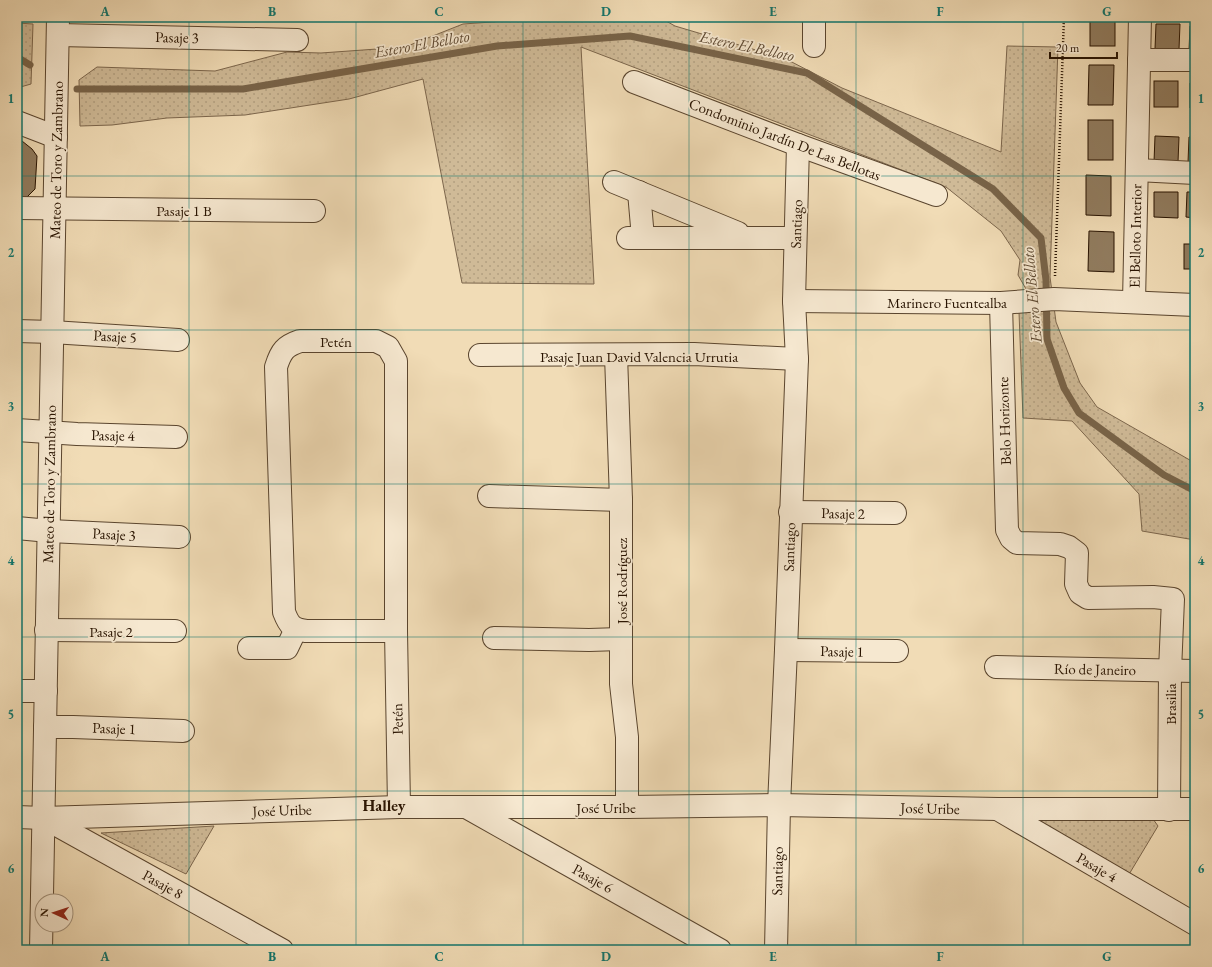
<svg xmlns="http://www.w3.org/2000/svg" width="1212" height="967" viewBox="0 0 1212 967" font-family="'EB Garamond',serif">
<defs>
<pattern id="grass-dots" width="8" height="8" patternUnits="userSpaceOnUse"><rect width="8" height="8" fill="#cfba97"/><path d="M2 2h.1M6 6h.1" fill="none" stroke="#b29f80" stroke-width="1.8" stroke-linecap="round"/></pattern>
</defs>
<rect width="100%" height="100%" fill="#f1dcb6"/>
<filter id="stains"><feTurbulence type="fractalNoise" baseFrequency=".005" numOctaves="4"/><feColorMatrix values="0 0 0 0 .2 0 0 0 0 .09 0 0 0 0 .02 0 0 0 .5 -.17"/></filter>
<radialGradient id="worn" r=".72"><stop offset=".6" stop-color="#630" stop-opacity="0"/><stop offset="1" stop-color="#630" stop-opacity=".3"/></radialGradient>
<g fill="url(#grass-dots)" stroke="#7c664c">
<path d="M564,17H659L675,26L786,59L842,88L1001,152L1007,46L1058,47L1050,277L1056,322L1080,383L1097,407L1195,463V540L1142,531L1139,494L1072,421L1023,418L1019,312L1028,307L1026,289L1018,275L1020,260L1001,231L946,187L581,47L594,284L462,283L423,79L349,99L245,115L167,118L112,125L80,126L79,80L97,67L215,71L287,52L321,53L405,47L463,24Z"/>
<path d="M17,23L33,24L31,84L17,88Z"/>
<path d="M1153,819L1158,826L1128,876L1041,825L1042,820Z"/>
<path d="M214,826L186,874L101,833Z"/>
</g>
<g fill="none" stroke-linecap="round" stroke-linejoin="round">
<g stroke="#786348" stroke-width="7">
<path d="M17,57L30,65"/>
<path d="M77,89H243L497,46L630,36L807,73L993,189L1041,238L1046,280L1047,339L1064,388L1079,413L1164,475L1195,491"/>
</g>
</g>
<g fill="#917c5f" stroke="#281301">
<rect x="1090" y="17" width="25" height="29"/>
<path d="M1156,24H1180L1179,49H1155Z"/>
<path d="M1190,26H1195V51H1189Z"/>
<path d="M1089,65H1114L1113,105H1088Z"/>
<rect x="1154" y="81" width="24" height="26"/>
<path d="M1190,83H1195V109L1190,108Z"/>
<rect x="1088" y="120" width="25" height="40"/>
<path d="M1155,136L1179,137L1178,162H1154Z"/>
<path d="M1189,137H1195V162H1188Z"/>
<path d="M17,139L22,141L32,149L37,156L35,189L26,198H17Z"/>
<path d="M1086,175L1111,176V216L1086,215Z"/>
<path d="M1154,192H1178V218L1154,217Z"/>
<path d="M1187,192H1195V218L1186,217Z"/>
<path d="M1089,231L1114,232V272L1088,271Z"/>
<rect x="1184" y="244" width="11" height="25"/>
</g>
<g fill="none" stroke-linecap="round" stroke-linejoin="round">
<defs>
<g id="minor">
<path d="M58,35L297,40"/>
<path d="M814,46V17"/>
<path d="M1139,60H1195"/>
<path d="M634,82L798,145L936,195"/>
<path d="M17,122L56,137"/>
<path d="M1137,170L1195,173"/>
<path d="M614,182L738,233"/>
<path d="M639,192L643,238"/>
<path d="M17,208L314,211"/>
<path d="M628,238H795"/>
<path d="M794,301L1001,303L1054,299L1195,305"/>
<path d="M1134,302L1140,17"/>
<path d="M1001,303L1007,530L1011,538L1017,543L1060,544L1069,547L1077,553L1076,584L1080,593L1088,598L1153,597L1173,599L1170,671L1169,810"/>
<path d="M17,331L52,332L178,340"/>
<path d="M480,355L694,354L797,359"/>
<path d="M616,355L621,500V684L627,737V807"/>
<path d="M17,430L77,434L176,437"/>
<path d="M489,496L621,500"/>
<path d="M790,512L895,513"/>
<path d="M17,528L49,531L179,537"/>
<path d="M46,630L175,631"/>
<path d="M396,631H306C292,629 289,625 284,612L276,367C281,351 285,346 300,341H376L388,347L396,361V631L399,807"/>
<path d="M494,638L589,640L620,639"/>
<path d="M249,648H287L296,629"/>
<path d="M786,650L897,651"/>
<path d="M996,667L1195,671"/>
<path d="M17,691H46"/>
<path d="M45,727H73L183,731"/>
<path d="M466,807L720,950"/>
<path d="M999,810L1195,924"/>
<path d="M17,817L43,818L399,807H627L779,805L998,809H1195"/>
<path d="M44,818L282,950"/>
<path d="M776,950L779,805L786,650L797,359L794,301L798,145"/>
</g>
<path id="tertiary" d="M41,950L58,17"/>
</defs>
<use href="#minor" stroke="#5a452e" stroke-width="24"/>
<use href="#tertiary" stroke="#5a452e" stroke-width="24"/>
<path stroke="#281301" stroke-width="2.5" stroke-dasharray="1 2" stroke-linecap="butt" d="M1055,276L1064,17"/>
<use href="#minor" stroke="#f6e8d0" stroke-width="22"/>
<use href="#tertiary" stroke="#f6e8d0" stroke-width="22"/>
</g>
<path fill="none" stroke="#0f766e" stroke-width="1" stroke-opacity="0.55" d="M189,17V950M356,17V950M523,17V950M689,17V950M856,17V950M1023,17V950M17,176H1195M17,330H1195M17,484H1195M17,637H1195M17,791H1195"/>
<g text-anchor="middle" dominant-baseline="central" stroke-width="3.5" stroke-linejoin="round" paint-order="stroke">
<g font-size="15" fill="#281301" stroke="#f6e8d0">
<text transform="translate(177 37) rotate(1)">Pasaje 3</text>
<text transform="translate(785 139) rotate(21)">Condominio Jardín De Las Bellotas</text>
<text transform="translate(56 160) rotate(-89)">Mateo de Toro y Zambrano</text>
<text x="184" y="210">Pasaje 1 B</text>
<text transform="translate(796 224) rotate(-88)">Santiago</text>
<text transform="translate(1135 236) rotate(-89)">El Belloto Interior</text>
<text x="947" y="302">Marinero Fuentealba</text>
<text transform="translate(115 336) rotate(3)">Pasaje 5</text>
<text x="336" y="341">Petén</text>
<text x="639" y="356">Pasaje Juan David Valencia Urrutia</text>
<text transform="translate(1004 421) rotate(-92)">Belo Horizonte</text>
<text transform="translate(113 435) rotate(1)">Pasaje 4</text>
<text transform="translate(49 484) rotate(-89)">Mateo de Toro y Zambrano</text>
<text transform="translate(843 513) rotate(1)">Pasaje 2</text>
<text transform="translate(114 534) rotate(3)">Pasaje 3</text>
<text transform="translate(789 547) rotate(-88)">Santiago</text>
<text transform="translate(621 581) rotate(-90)">José Rodríguez</text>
<text x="111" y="631">Pasaje 2</text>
<text transform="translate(842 651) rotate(1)">Pasaje 1</text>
<text transform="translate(1095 669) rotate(1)">Río de Janeiro</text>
<text transform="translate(1170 704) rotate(-90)">Brasilia</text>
<text transform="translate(397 719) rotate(-91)">Petén</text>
<text transform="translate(114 728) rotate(2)">Pasaje 1</text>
<text x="606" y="807">José Uribe</text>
<text transform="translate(930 808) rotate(1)">José Uribe</text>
<text transform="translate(282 810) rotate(-2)">José Uribe</text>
<text transform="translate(1097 867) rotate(30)">Pasaje 4</text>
<text transform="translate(777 871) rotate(-89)">Santiago</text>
<text transform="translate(593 878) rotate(29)">Pasaje 6</text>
<text transform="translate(163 884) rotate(29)">Pasaje 8</text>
</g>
<g font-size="16" font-style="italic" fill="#5d4831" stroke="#f6e8d0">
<text transform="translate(422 44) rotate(-10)">Estero El Belloto</text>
<text transform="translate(747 46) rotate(12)">Estero El Belloto</text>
<text transform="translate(1032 295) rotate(-95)">Estero El Belloto</text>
</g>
<g font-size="16" font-weight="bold" fill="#281301" stroke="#f6e8d0">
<text x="384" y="805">Halley</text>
</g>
</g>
<rect width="1212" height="967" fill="none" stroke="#f1dcb6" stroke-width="44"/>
<g transform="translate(54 913) rotate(273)"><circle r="19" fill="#f6e8d0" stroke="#a4937d"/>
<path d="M0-3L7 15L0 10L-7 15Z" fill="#8f2418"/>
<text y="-6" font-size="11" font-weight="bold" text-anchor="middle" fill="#281301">N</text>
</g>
<path d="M1050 52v6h67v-6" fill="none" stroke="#281301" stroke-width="2"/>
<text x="1056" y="52" font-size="12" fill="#281301" stroke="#f6e8d0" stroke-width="3" paint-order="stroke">20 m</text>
<rect x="22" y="22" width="1168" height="923" fill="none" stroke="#0f766e" stroke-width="1.5"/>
<g font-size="13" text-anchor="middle" font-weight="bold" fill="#0f766e">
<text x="105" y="16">A</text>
<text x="272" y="16">B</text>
<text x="439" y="16">C</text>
<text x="606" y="16">D</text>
<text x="773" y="16">E</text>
<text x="940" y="16">F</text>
<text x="1107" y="16">G</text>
<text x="11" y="103">1</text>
<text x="1201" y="103">1</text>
<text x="11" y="257">2</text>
<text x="1201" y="257">2</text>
<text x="11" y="411">3</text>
<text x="1201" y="411">3</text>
<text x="11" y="565">4</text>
<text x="1201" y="565">4</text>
<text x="11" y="719">5</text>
<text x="1201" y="719">5</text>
<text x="11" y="873">6</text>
<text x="1201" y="873">6</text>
<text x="105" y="961">A</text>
<text x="272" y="961">B</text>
<text x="439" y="961">C</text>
<text x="606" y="961">D</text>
<text x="773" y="961">E</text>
<text x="940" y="961">F</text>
<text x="1107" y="961">G</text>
</g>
<rect width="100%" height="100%" filter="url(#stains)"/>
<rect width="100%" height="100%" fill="url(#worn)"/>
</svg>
